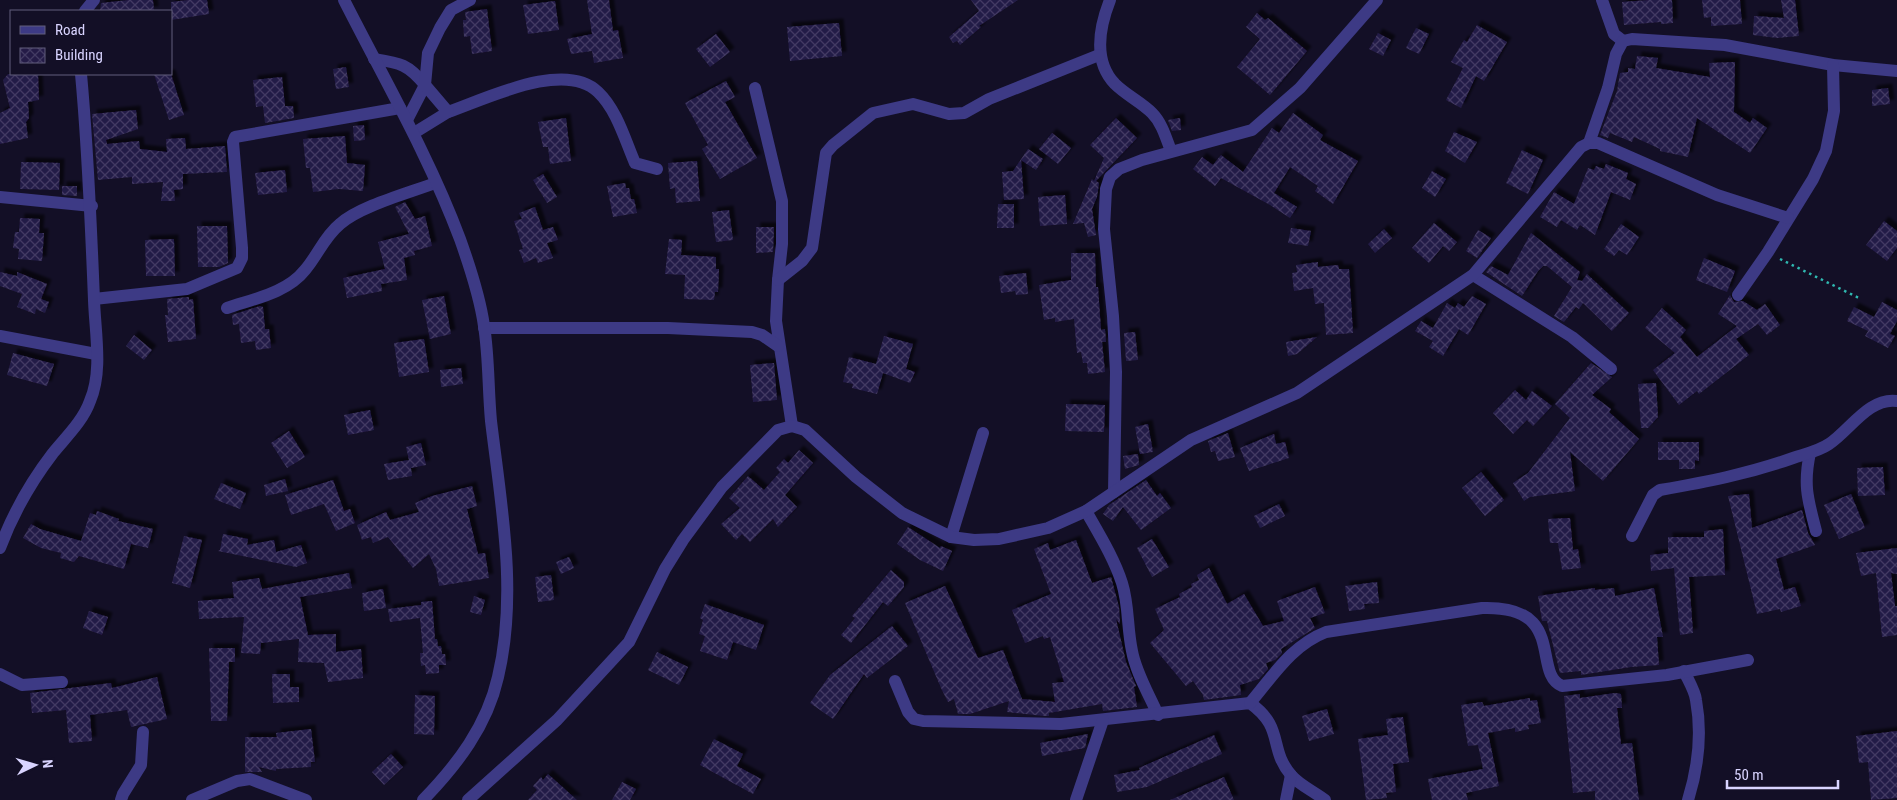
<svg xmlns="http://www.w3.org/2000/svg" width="1897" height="800" viewBox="0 0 1897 800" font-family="'Roboto Condensed',sans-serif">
<defs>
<pattern id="building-cross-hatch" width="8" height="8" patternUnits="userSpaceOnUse" patternTransform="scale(1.25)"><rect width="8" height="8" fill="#241b47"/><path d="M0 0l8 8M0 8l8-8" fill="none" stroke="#433b63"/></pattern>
<filter id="shadow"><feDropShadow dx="4.5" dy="-4.5" stdDeviation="1" flood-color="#0009"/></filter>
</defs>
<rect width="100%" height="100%" fill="#130f26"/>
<g fill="url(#building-cross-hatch)" filter="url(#shadow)">
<path d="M129,0H153L154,11H100L101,3Z"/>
<path d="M188,0H207L209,14L171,20V2Z"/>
<path d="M587,0H609L613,31L618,30L623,58L594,63L592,51L571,54L567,39L592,34Z"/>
<path d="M971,0H1018L979,26L981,27L960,45L957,41L953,43L949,37L979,11Z"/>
<path d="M1649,0H1672L1673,23L1661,24V22L1624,25L1622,2Z"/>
<path d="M1702,0H1740L1742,24L1711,26V17L1704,18Z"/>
<path d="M1781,0H1795L1799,36L1777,38L1753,35L1754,16L1784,18Z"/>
<path d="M555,1L559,30L528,34L523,5Z"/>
<path d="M487,9L492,51L472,54L470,36L464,37L463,20H466L465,12Z"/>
<path d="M1257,13L1265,20L1268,18L1307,51L1270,95L1237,67L1260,39L1246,27Z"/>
<path d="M839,23L842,56L790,61L787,27Z"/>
<path d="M1477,25L1507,42L1484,81L1476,76L1461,108L1446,100L1463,68L1451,62L1464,40L1467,42Z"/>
<path d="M1416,28L1429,34L1419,54L1406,48Z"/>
<path d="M1378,33L1391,40L1383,56L1369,49Z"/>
<path d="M716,34L730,52L710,67L696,49Z"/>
<path d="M1637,56L1658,58L1656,68L1710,77L1709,63L1735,62L1734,112L1750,123L1753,118L1767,128L1750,153L1697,118L1688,157L1660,151V149L1634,137L1632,142L1610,133L1608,138L1600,135L1617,91L1620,73L1628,72V68L1635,69Z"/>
<path d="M346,67L349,87L336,89L333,69Z"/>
<path d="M8,74H38L39,100L28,102L29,118L26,122L28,138L0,144V113L10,108L3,80Z"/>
<path d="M154,74H171L184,115L169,120Z"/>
<path d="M282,77L285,106H293L294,118L265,123L263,106L256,107L253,80Z"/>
<path d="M726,81L735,97L725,102L757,158L720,179L702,149L708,145L685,103Z"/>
<path d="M1888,88L1890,104L1872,106V90Z"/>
<path d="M136,110L138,129L106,140L107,144L139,141L140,149L167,152L166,139L185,138L186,149L225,146L227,172L183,174V189L174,190L175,201H161L163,182L132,184V177L98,180L92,114Z"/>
<path d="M1293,113L1323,135L1320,140L1358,161L1333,204L1315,191L1318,186L1290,167L1274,193L1297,207L1290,218L1270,205L1221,178L1215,186L1193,169L1202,157L1213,165L1221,155L1243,172L1272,128L1279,133Z"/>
<path d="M566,118L571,161L550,164L548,147H543L538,122Z"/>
<path d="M1116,118L1137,138L1096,181L1099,183L1097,197L1092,209L1096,235L1088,237L1084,223L1073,224L1092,179L1094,181L1104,158L1090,145Z"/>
<path d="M1180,118L1181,130L1172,131L1168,120Z"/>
<path d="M364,125L365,140L354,141L353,126Z"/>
<path d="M1454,132L1477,142L1465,163L1445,151Z"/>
<path d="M1052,133L1071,148L1058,164L1039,149Z"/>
<path d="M345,136L347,163L365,165L363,191L339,189L313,192L310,168H306L303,139Z"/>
<path d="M1028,149L1043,159L1036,170L1021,160L1024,199L1004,200L1002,172L1013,171Z"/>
<path d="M1522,150L1543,160L1528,194L1506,183Z"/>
<path d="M697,161L700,201L676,203L675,188L670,189L668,163Z"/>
<path d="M21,162L60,163L59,190L20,189Z"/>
<path d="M1606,164L1628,173L1626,179L1636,184L1630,200L1611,192L1595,235L1580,225L1577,230L1561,220L1557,227L1540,217L1554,192L1574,204L1588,168L1594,170L1596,166L1604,169Z"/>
<path d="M285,170L287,192L258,195L255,173Z"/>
<path d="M1432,171L1446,179L1435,197L1422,188Z"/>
<path d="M543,174L557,197L547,203L533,180Z"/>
<path d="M625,183L626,188H629L631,199H634L637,213L613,217L607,186Z"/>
<path d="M62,186H77V196L62,195Z"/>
<path d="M1065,195L1067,224L1040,226L1038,197Z"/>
<path d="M405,202L415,219L425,216L432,246L414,251L415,255L404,258L407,280L381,284L382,291L347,298L343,278L385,269L378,242L409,234L395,207Z"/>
<path d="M998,204H1014V228H997Z"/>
<path d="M535,207L543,230L553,227L558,240L547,243L553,258L538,263L536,258L524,263L519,250L523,249L514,221L522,219L519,213Z"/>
<path d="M729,210L733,240L716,242L712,212Z"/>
<path d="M20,218L40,219L39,233H44L42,261L18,259L19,249L13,248L15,232H19Z"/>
<path d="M1884,221L1897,231V248L1887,261L1866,245Z"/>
<path d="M1434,223L1457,242L1449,251L1443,246L1429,263L1412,248Z"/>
<path d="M1621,224L1639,237L1627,255L1619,250L1614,256L1604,249Z"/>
<path d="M197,226H227L228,263L219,267H198Z"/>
<path d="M756,227H774L773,252L756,253Z"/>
<path d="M1291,228L1311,231L1308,246L1288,243Z"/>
<path d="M1384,229L1392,238L1375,253L1368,244Z"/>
<path d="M1478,230L1491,238L1477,258L1466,251Z"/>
<path d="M1531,233L1580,272L1577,280L1582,281L1587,274L1629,313L1612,331L1583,303L1579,309L1576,307L1564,322L1554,316L1572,287L1547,266H1543L1538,271L1522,296L1486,272L1491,266L1508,275Z"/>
<path d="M174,239L175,276H146L145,240Z"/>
<path d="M669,239L682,240L681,255L716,257V269H719L718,292H715L714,300L684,299L685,275L665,274Z"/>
<path d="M1071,253H1095L1096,287H1098L1101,330L1105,329L1106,342H1102L1105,372L1088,374L1087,363H1083L1081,352L1077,353L1074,319L1055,322V318L1044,320L1039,285L1071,280Z"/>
<path d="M1704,258L1735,271L1727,292L1696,280Z"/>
<path d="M1318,262V267L1338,265L1339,269H1349L1353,333L1326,335L1324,303L1315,304L1313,288L1294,291L1292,273L1297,272L1296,265Z"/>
<path d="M0,272L17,276V272L47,284L41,299L49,302L45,313L36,309L35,314L17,307L22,294L0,286Z"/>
<path d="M1026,273L1028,294L1016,295L1015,291L1001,293L999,276Z"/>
<path d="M1730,295L1734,302L1743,301L1757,310L1765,304L1780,325L1767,335L1758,324L1736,339L1749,355L1699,394L1697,391L1679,405L1653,370L1675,353L1645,328L1662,308L1686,330L1680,337L1697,357L1737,326L1718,314Z"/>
<path d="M444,296L451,334L430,339L422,300Z"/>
<path d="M1472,296L1486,304L1468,335L1459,329L1443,356L1429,347L1433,341L1415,331L1421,321L1433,328L1447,303L1455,308L1458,303L1464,307Z"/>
<path d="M189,297V300L193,299L196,339L168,342L165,315H168L167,299Z"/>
<path d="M1882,302L1897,310V321L1890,334L1895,336L1888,348L1865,336L1868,331L1847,321L1854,307L1874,317Z"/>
<path d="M260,306L263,307L265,329H269L271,348L256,350L255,341L241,343L239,324L233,325L232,315Z"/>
<path d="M1135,332L1138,360L1126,361L1124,333Z"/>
<path d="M134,335L152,350L144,360L126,346Z"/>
<path d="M884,336L913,344L906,369L915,372L910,383L883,373L877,394L852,388L853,384L843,382L849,357L876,364Z"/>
<path d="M1317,337L1297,354L1288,356L1286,342Z"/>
<path d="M424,339L429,372L399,377L394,343Z"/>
<path d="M13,353L54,364L47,386L7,375Z"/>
<path d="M774,363L777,400L753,402L750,365Z"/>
<path d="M1591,363L1612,377L1592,395L1611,409L1609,412L1639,439L1603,481L1570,452L1575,491L1530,497L1524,501L1513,483L1528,473L1570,418L1555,404Z"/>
<path d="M461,368L463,384L441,387L440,370Z"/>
<path d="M1656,383L1658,417L1648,428H1641L1638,384Z"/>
<path d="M1515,390L1526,400L1532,391L1552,406L1533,426L1527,420L1513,434L1493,413Z"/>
<path d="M1066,404L1105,405L1104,432L1065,431Z"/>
<path d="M370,410L374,430L348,435L344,415Z"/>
<path d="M1148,424L1153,452L1140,454L1135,427Z"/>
<path d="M289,431L305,457L287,468L271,443Z"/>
<path d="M1228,433L1235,457L1218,461L1215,451L1211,452L1208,441Z"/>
<path d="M1274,434L1276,444L1285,442L1289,458L1249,471L1240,448Z"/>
<path d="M1658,442H1699V461L1695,460V469H1679V460H1658Z"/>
<path d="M421,443L426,465L411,468L410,461L412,476L388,480L384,464L409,460L406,447Z"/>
<path d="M799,450L813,463L785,495L797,507L778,527L773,519L750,542L742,534L736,540L721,524L740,508L729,498L748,476L764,490L780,472L776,468L784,459L788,463Z"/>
<path d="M1138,454L1139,465L1125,469L1123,456Z"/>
<path d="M1883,467L1885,495L1858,496L1857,468Z"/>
<path d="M1481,472L1504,500L1485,516L1462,488Z"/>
<path d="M285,479L288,491L266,496L264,485Z"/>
<path d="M333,480L344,511L350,509L355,523L336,531L324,504L291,515L285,495Z"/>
<path d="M1146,480L1157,496L1160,493L1171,508L1141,530L1123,507L1113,521L1103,514L1109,505Z"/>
<path d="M221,483L246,493L240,509L214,499Z"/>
<path d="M472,486L477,506L467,509L478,554L485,553L489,578L439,586L436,569L429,554L413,568L388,537L373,543L371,537L362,540L357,525L386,512L390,520L419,512L415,503L432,496Z"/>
<path d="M1749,494L1752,528L1802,510L1808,533L1815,545L1776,559L1784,590L1795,587L1801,606L1781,612L1780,609L1757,614L1728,496Z"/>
<path d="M1851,494L1865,528L1839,539L1824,505Z"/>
<path d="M1279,504L1285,516L1260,528L1254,516Z"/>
<path d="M97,511L119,519L118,521L153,529L148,548L131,544L124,569L79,556L74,562L60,558L61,553L41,548L23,538L31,524L40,529L81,541L90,513L96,515Z"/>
<path d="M1570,518L1573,550L1578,549L1581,568L1562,570L1558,543H1550L1548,519Z"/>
<path d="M908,527L940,548L941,546L952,551L943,571L920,560L897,544Z"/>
<path d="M1723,529L1725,575L1689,577L1693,633L1680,635L1674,568L1651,571L1650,555L1668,553V537H1704V531Z"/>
<path d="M223,534L248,539L247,545L274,540L276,552L301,545L307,563L296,567L218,551L220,550Z"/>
<path d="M184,536L202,540L190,588L172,583Z"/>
<path d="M1152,539L1169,567L1152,577L1137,548Z"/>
<path d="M1076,540L1092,583L1111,577L1119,607L1120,624L1116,619L1126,662L1136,686L1134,687L1137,707L1103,711L1102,704L1049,713V716H1044L1007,712L1009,701L970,714H958L954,699L948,702L941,688L905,603L945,586L978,658L1003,650L1022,699L1055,702L1052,683L1064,682L1050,637L1044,639L1043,636L1025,643L1012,610L1051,594L1034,549L1048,543L1050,550Z"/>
<path d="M1897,548V574L1891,573L1895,606H1897V635L1882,637L1876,573L1861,576L1856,553Z"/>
<path d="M569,557L574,568L561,574L556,562Z"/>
<path d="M1209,568L1227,604L1244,594L1263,626L1284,621L1277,601L1315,587L1325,613L1310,618L1315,628L1281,649L1282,653L1275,660L1266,663L1268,669L1259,679L1240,685L1241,695L1204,700L1203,695L1193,681L1186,686L1150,643L1164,630L1155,609L1180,597L1179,594L1192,587L1191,584L1199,580L1197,575Z"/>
<path d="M891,570L904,582V587L888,606L883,602L851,643L841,635L855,618L852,616Z"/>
<path d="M349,573L352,588L300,597L308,635L336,634V652L361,649L363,678L328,682L324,663L298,662L299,639L261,643L260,654L241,653L244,617L199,619L198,601L234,598L232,582L259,578L262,589Z"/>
<path d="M551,575L554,600L538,602L535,577Z"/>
<path d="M1377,582L1379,603L1364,604L1365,609L1349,611L1345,586Z"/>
<path d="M1595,588V590L1614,588L1615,596L1654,588L1663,637H1657L1659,665L1631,667L1581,675V671L1560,673L1547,621H1542L1538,596Z"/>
<path d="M383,589L386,608L364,611L362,593Z"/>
<path d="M474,596L485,600L481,615L470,612Z"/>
<path d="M432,601L435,639H437L438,646H441L442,654H445L446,665H439V673L426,674L425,665L421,666L420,653H423L420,618L390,622L388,609L421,605V602Z"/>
<path d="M705,604L764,625L756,650L733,642L727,660L700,651L705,636L699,634L703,620L700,618Z"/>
<path d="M89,611L108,617L102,635L83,628Z"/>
<path d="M892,626L908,646L867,678L864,674L833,719L810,703L830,675Z"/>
<path d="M209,648H235V662H229L227,721H211Z"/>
<path d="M657,652L688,667L679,685L648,670Z"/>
<path d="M272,674H290V687H299V702L273,703Z"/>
<path d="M157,677L167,719L131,727L127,710L90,715L92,741L69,743L66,710L32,713L30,693L111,683L112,688Z"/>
<path d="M1615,693L1621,694L1622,708H1617L1621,744L1632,743L1639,800H1595V791L1573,793L1564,696L1580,694V698Z"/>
<path d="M415,695L435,696L434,735L414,734Z"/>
<path d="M1530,698V701L1537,700L1541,723L1528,725L1529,729L1515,732V728L1488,733L1499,786L1466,793L1468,800H1432L1428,779L1483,769L1478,745L1468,746L1461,705L1482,702L1484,706Z"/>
<path d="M1327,709L1334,734L1309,741L1302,716Z"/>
<path d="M1403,717L1409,762L1393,764L1396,792L1386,793L1387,798L1366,800L1358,739L1388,735L1386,719Z"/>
<path d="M311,729L315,762H311V767L276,769V771L259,767L262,772H245V737H277L276,733Z"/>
<path d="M1897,731V798L1871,800L1868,762L1859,763L1856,736Z"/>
<path d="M1088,734L1085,748L1042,756L1040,743Z"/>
<path d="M1214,735L1222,754L1147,787L1117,792L1114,775L1140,770L1139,768Z"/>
<path d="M714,739L743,754L737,766L761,779L753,794L700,765Z"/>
<path d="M391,754L403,767L384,785L372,772Z"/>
<path d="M548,774L577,800H528L537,790L533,786L541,777L543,780Z"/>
<path d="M1224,777L1234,800H1170Z"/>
<path d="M622,782L636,789L630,800H612Z"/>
</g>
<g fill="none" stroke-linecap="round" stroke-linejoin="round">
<path stroke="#2fb8b0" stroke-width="2.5" stroke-dasharray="2.5 4" stroke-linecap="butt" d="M1780,259L1859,298"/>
<g stroke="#3d3a85" stroke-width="12">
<path d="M1110,0C1099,28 1093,61 1115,84C1126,95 1141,102 1152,113C1162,123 1166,138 1171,151"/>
<path d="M1602,0L1614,34L1623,41"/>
<path d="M85,11L94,0"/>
<path d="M374,59C400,63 408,64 425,85L407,120"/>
<path d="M755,88L782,201V244L778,280L776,321L792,426"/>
<path d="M448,112C484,100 564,59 598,92C617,110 625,140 635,163L657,169"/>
<path d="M414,133L448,112L425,85L428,53L440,28L451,10L470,0"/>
<path d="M1589,143L1608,88L1616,54L1623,41L1632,39L1725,45L1833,65L1897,71"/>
<path d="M0,197L92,206"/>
<path d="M1473,275L1572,337L1611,369"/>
<path d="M778,280L802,261L812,248L826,153L833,145L873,113L913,104L949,114L964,113L989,99L1099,55"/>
<path d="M1738,295L1768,252L1813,179L1826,151L1834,111L1833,65"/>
<path d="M94,299L187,289L237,268L242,258V248L233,142L235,137L400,108"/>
<path d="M227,308C253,299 287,293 305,270C318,255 324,237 340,224C360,206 409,193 435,183"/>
<path d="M484,328H668L752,332L762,335L778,346"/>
<path d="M0,336L96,354"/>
<path d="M1810,453C1803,485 1808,500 1816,531"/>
<path d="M1114,492L1116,372L1113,316L1104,229L1106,189L1110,177L1119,169L1142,160L1252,130L1300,88L1377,0"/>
<path d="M1086,511C1099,534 1114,558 1122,583C1129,605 1127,628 1132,651C1136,673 1149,694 1158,715"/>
<path d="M1632,536L1653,495L1660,490C1706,482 1748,474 1793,458C1805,454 1819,451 1829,444C1850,430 1869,397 1897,401"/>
<path d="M951,537L983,433"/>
<path d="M0,548C13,513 30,483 53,453C66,437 83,421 90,401C103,371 95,332 94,300C91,224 88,149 81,74"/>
<path d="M1684,671C1688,680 1695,691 1696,700C1702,733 1698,768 1688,800"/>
<path d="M0,674L22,685L62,682"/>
<path d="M895,681L908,712L914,719L923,721L1061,724L1250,703C1285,728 1268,748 1291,775C1299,785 1315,792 1325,800"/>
<path d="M1250,703C1273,676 1292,645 1326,632L1482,608C1568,605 1531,673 1562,686L1667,675L1748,660"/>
<path d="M121,800L123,794L141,765L143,732"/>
<path d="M192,800L237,781L250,779L306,800"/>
<path d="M468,800L557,720L629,642L665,569L683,540L722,487L778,430L792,426L805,430L856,477L902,513L951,537L974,540L999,539L1048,528L1086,511L1191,440L1297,393L1473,275L1581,147L1589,143H1598L1717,195L1788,218"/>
<path d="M1076,800L1103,720"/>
<path d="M1286,800L1291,775"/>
</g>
<path stroke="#3d3a85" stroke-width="12" d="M344,0C384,79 429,156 460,239C470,267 480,297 484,326C489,357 488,389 491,421C501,505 518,593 498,677C487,726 457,765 423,800"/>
</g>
<rect x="10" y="10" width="162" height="65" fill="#130f26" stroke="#625e7d"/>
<rect x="20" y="26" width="25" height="8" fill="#3d3a85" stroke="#625e7d"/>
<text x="55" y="35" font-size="15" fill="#d9d4ff">Road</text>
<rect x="20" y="48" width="25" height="15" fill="url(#building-cross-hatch)" stroke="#625e7d"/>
<text x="55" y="60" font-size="15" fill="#d9d4ff">Building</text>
<g transform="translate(35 765) rotate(85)" stroke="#130f26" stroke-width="4" paint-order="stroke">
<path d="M0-4L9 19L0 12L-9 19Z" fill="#d9d4ff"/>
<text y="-8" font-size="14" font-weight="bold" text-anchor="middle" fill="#d9d4ff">N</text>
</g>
<path d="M1727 780v8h111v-8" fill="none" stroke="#d9d4ff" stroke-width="2.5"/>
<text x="1734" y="780" font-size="15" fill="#d9d4ff" stroke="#130f26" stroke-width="4" paint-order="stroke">50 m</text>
</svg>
